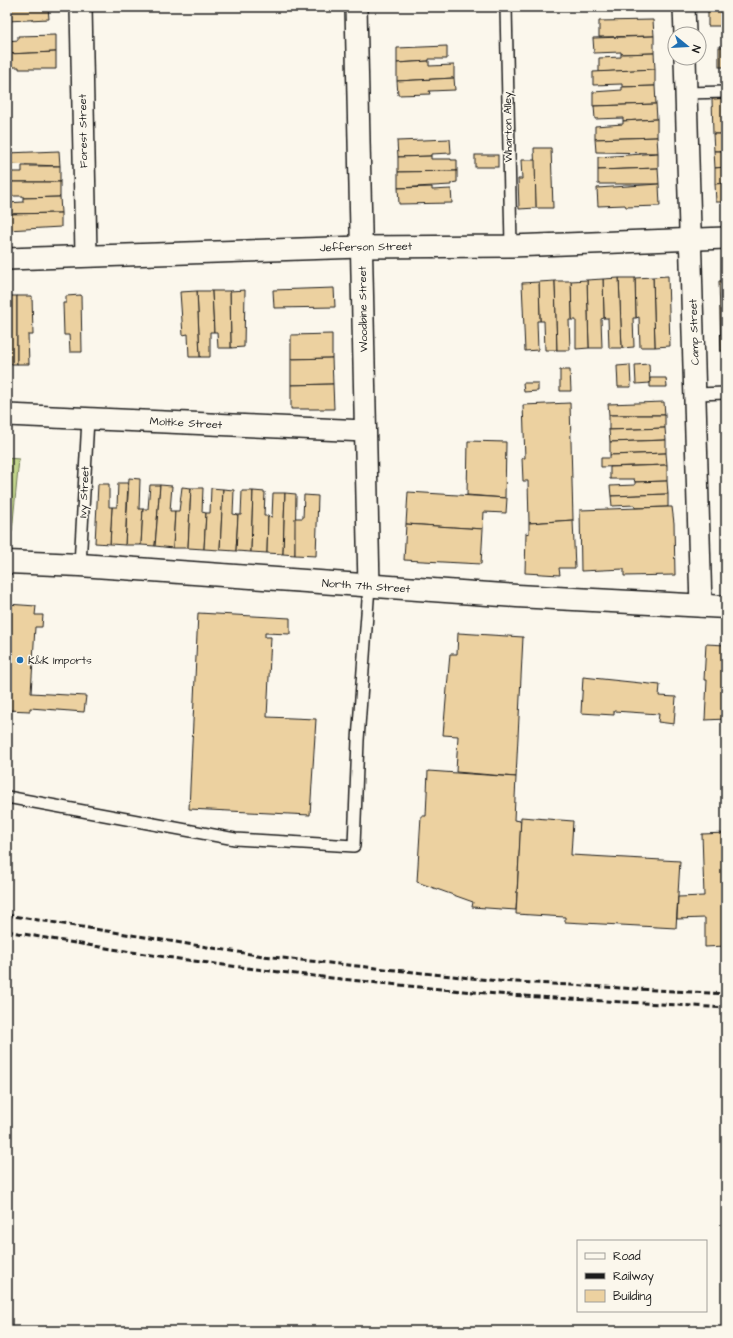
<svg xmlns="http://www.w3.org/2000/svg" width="733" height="1338" viewBox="0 0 733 1338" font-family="'Architects Daughter',sans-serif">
<rect width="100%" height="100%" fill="#fbf7ec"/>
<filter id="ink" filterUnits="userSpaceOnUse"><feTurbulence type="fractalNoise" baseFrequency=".025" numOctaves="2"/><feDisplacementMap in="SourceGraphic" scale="8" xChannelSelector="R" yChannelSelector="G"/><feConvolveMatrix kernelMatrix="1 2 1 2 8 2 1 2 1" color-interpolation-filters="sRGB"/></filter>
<g filter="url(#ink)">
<path fill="#c1d58b" stroke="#6e7854" d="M7,458L19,459L12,532H7Z"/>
<g fill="#ecd1a0" stroke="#1c1c1c">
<path d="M7,7H48L49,19L7,21Z"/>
<path d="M726,8V26H708V9Z"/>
<path d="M653,20L654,36L599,37V21Z"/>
<path d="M56,35V52L7,54V41L18,40V36Z"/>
<path d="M654,36V53L621,54V52L594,53L593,38Z"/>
<path d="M447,46V59H429V61L397,63V48Z"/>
<rect x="719" y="47" width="7" height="20"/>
<path d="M56,52V69H19V67H7V54Z"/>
<path d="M654,53L655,69L599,72V58L621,57V54Z"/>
<path d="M429,61V66L454,65V78L397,81V63Z"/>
<path d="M655,69V86L622,87V84L593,85V72Z"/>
<path d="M454,78L455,90L429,91L430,94L398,95L397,81Z"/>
<path d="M655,86L656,104L593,106V92L622,90V87Z"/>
<path d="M726,98V134H713L712,99Z"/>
<path d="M656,104L657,119L623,121V118L595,119L594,106Z"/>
<path d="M657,119V137L595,139V126L623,124V121Z"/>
<path d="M713,134H726V151H714Z"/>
<path d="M657,137L658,153L596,152L595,139Z"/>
<path d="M450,139L451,153L431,154V156L398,157L397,141Z"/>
<path d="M534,148H551L553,208H536Z"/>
<path d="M59,151L60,166L7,164V153Z"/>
<path d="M714,151H726V167L715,168Z"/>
<path d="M658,153V168L598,170V157Z"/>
<rect x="475" y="155" width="23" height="12"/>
<path d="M431,156V159H451V160H457V171L398,172V157Z"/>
<path d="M521,160H535L536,208L519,209L518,179H522Z"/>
<path d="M22,166H60V182H7V172H22Z"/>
<path d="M726,167V183L715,184V168Z"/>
<path d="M658,168L659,184H598V170Z"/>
<path d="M457,171V182L451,183V185L398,188V172Z"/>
<path d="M7,182H60V197L23,198V196H7Z"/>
<path d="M726,183V202H716L715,184Z"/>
<path d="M659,184L660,206L626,207L625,205L598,206L597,188Z"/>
<path d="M432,187V190L451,189L452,203L399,204L398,188Z"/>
<path d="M60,197L61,213L7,214V203L23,202V198Z"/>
<path d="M61,213V227L7,230V214Z"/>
<path d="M668,276L670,346L655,347L653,277Z"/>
<path d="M653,277L655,347H640L639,317L636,318L635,278Z"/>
<path d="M619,278H635L636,318H633L634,347L622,348Z"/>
<path d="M619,278L622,348H609L608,318H604L603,279Z"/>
<path d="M603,279L604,318L601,319L602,348H589L587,280Z"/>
<path d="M587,280L589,348L576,349V320H572L571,281Z"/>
<path d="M555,281L557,350H545L544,321H540L539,282Z"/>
<path d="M555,281H571L572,320H569L570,350H557Z"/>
<path d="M719,281H726V351H721Z"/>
<path d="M539,282L540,321H537L538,350L525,351L522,283Z"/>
<path d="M334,288L335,307L274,308L273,290Z"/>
<path d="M245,290L244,347L231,348L230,291Z"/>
<path d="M197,291H212L214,332H210V357H200Z"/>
<path d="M197,291L200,357H189L188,334L183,335L180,292Z"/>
<path d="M212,291H230L231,348H218L217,332H214Z"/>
<path d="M81,295L82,352H70L69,335H64L63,303H66V296Z"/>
<rect x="7" y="296" width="10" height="68"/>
<path d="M17,296H32L33,335H28L29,364H17Z"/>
<path d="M332,334V358L291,359V335Z"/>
<path d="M332,358L333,384L291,385V359Z"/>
<path d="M649,364L650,383L636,384L635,365Z"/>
<path d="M630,365L631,387H618L617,366Z"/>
<path d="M560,370H570L571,391H560Z"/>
<path d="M650,378H666L667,387H650Z"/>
<path d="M523,383H538V391L524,392Z"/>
<path d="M333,384L334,409H291V385Z"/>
<path d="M664,402L665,415H609L608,404Z"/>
<path d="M570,403L573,520L529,523L528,481H523L522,458H525L523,405Z"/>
<path d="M609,415H665V428L609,430Z"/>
<path d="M665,428L666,440L610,442L609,430Z"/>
<path d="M666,440V453L610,455V442Z"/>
<path d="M468,441L506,442L505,498L467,495Z"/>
<path d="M666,453L667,465L601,467V458H610V455Z"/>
<path d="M667,465V481L635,482L634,479H610V467Z"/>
<path d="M723,466H726V578H725Z"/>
<path d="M129,478L140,479L139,509H143L141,545H125Z"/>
<path d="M667,481L668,494L611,496L610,486L635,485V482Z"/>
<path d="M118,483H128L125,545L110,544L112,507H117Z"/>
<path d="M98,484H109V507H112L110,544L95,543Z"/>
<path d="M150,485H160L155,546L141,545L143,509H148Z"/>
<path d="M160,485L172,486L170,511H175L173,548L155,546Z"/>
<path d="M182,487L191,488L188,548H173L175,511H179Z"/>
<path d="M191,488H203L202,512L206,513L204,549L188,548Z"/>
<path d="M211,488L223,489L220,550L204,549L206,513H210Z"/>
<path d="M223,489L234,490L233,514L238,515L236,551L220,550Z"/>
<path d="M242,491H253L251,552L236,551L238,515H241Z"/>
<path d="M253,491L265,492L264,516H268L267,553L251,552Z"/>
<path d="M408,492L507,498L506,513L484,512L483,529L406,524Z"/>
<path d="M273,493H285L283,554L267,553L268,516L272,517Z"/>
<path d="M285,493L296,494L295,555L283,554Z"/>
<path d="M668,494V507L635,508V505L612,506L611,496Z"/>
<path d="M304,495L318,496L316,556L295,555V518H303Z"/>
<path d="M668,507H672L674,523L675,575L624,576V569L581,571L580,510Z"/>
<path d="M573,520L575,568H559L560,575L525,573L526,533L529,534V523Z"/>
<path d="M406,524L483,529L481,564L404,560Z"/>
<path d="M7,604L36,606L35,615H43L42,627H35L31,693L86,696L84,712L30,708V711L7,710Z"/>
<path d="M198,613L290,618V634L265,633V637H271L267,717L316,719L310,815L189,809Z"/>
<path d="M458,633L523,637L516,777L456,772L458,736L443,735L450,654H457Z"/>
<path d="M706,644L726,645V719L705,720L707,680H704Z"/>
<path d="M583,677L660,685L659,696L676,697L674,724L658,722L659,714L614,711V715L581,713Z"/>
<path d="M428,771L516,777L514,820L521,821L516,910L472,907L473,902L417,882L421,816H426Z"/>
<path d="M521,817L573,821L571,855L680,861L676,928L565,922V917L516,914Z"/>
<path d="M726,833V946L705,947V918L677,919L678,897L704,896L702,834Z"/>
</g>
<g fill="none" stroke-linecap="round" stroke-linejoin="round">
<defs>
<g id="service">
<path d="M506,7L511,246"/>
<path d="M686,93L726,92"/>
<path d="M696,394L726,393"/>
<path d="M80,565L88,419"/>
<path d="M7,797L235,839L354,846L358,740L369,586"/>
</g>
<g id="minor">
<path d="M81,7L86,255"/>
<path d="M356,7L369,586"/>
<path d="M684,7L685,34"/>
<path d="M685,58L701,606"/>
<path d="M7,259L361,247L511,246L726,238"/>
<path d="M7,415L365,431"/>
</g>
<path id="secondary" d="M7,562L80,565L517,596L726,607"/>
</defs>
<use href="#service" stroke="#1c1c1c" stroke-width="14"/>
<use href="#minor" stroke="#1c1c1c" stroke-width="24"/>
<use href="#secondary" stroke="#1c1c1c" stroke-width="25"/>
<use href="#service" stroke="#fbf7ec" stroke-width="11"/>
<use href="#minor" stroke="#fbf7ec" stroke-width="21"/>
<use href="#secondary" stroke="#fbf7ec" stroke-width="22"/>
<g stroke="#1c1c1c" stroke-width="3" stroke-dasharray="6 3" stroke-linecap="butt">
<path d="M7,915L263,956L499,981L726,994"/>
<path d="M7,931C169,961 333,980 497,994C573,1000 650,1003 726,1008"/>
</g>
</g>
</g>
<circle fill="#1f6fb2" stroke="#fbf7ec" stroke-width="1.5" cx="20" cy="660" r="4"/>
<g text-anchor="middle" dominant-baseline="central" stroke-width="3" stroke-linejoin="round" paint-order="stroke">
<g font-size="11" fill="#1c1c1c" stroke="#fbf7ec">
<text transform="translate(508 127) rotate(-91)">Wharton Alley</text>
<text transform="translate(83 131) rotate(-91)">Forest Street</text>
<text transform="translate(366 247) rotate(-1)">Jefferson Street</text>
<text transform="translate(363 309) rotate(-91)">Woodbine Street</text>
<text transform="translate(694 332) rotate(-92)">Camp Street</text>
<text transform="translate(186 423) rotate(3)">Moltke Street</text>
<text transform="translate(84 492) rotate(-87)">Ivy Street</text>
<text transform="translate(366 586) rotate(4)">North 7th Street</text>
</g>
<g font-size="11" fill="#1c1c1c" stroke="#fbf7ec" text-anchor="start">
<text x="28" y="660">K&amp;K Imports</text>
</g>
</g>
<rect width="733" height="1338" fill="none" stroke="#fbf7ec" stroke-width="24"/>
<rect x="12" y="12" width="709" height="1314" fill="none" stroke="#1c1c1c" stroke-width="1.5" filter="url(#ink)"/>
<rect x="577" y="1240" width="130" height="72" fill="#fbf7ec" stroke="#a29f99"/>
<rect x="585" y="1253" width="20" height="6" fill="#fbf7ec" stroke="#a29f99"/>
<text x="613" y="1260" font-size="12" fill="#1c1c1c">Road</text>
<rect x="585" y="1273" width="20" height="6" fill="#1c1c1c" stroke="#a29f99"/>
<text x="613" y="1280" font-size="12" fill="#1c1c1c">Railway</text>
<rect x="585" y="1290" width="20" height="12" fill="#ecd1a0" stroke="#a29f99"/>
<text x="613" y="1300" font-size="12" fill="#1c1c1c">Building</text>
<g transform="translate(687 46) rotate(108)"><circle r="19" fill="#fbf7ec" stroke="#a29f99"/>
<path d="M0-3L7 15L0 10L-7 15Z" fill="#1f6fb2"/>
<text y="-6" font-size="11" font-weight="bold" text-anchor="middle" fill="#1c1c1c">N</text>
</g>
</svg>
